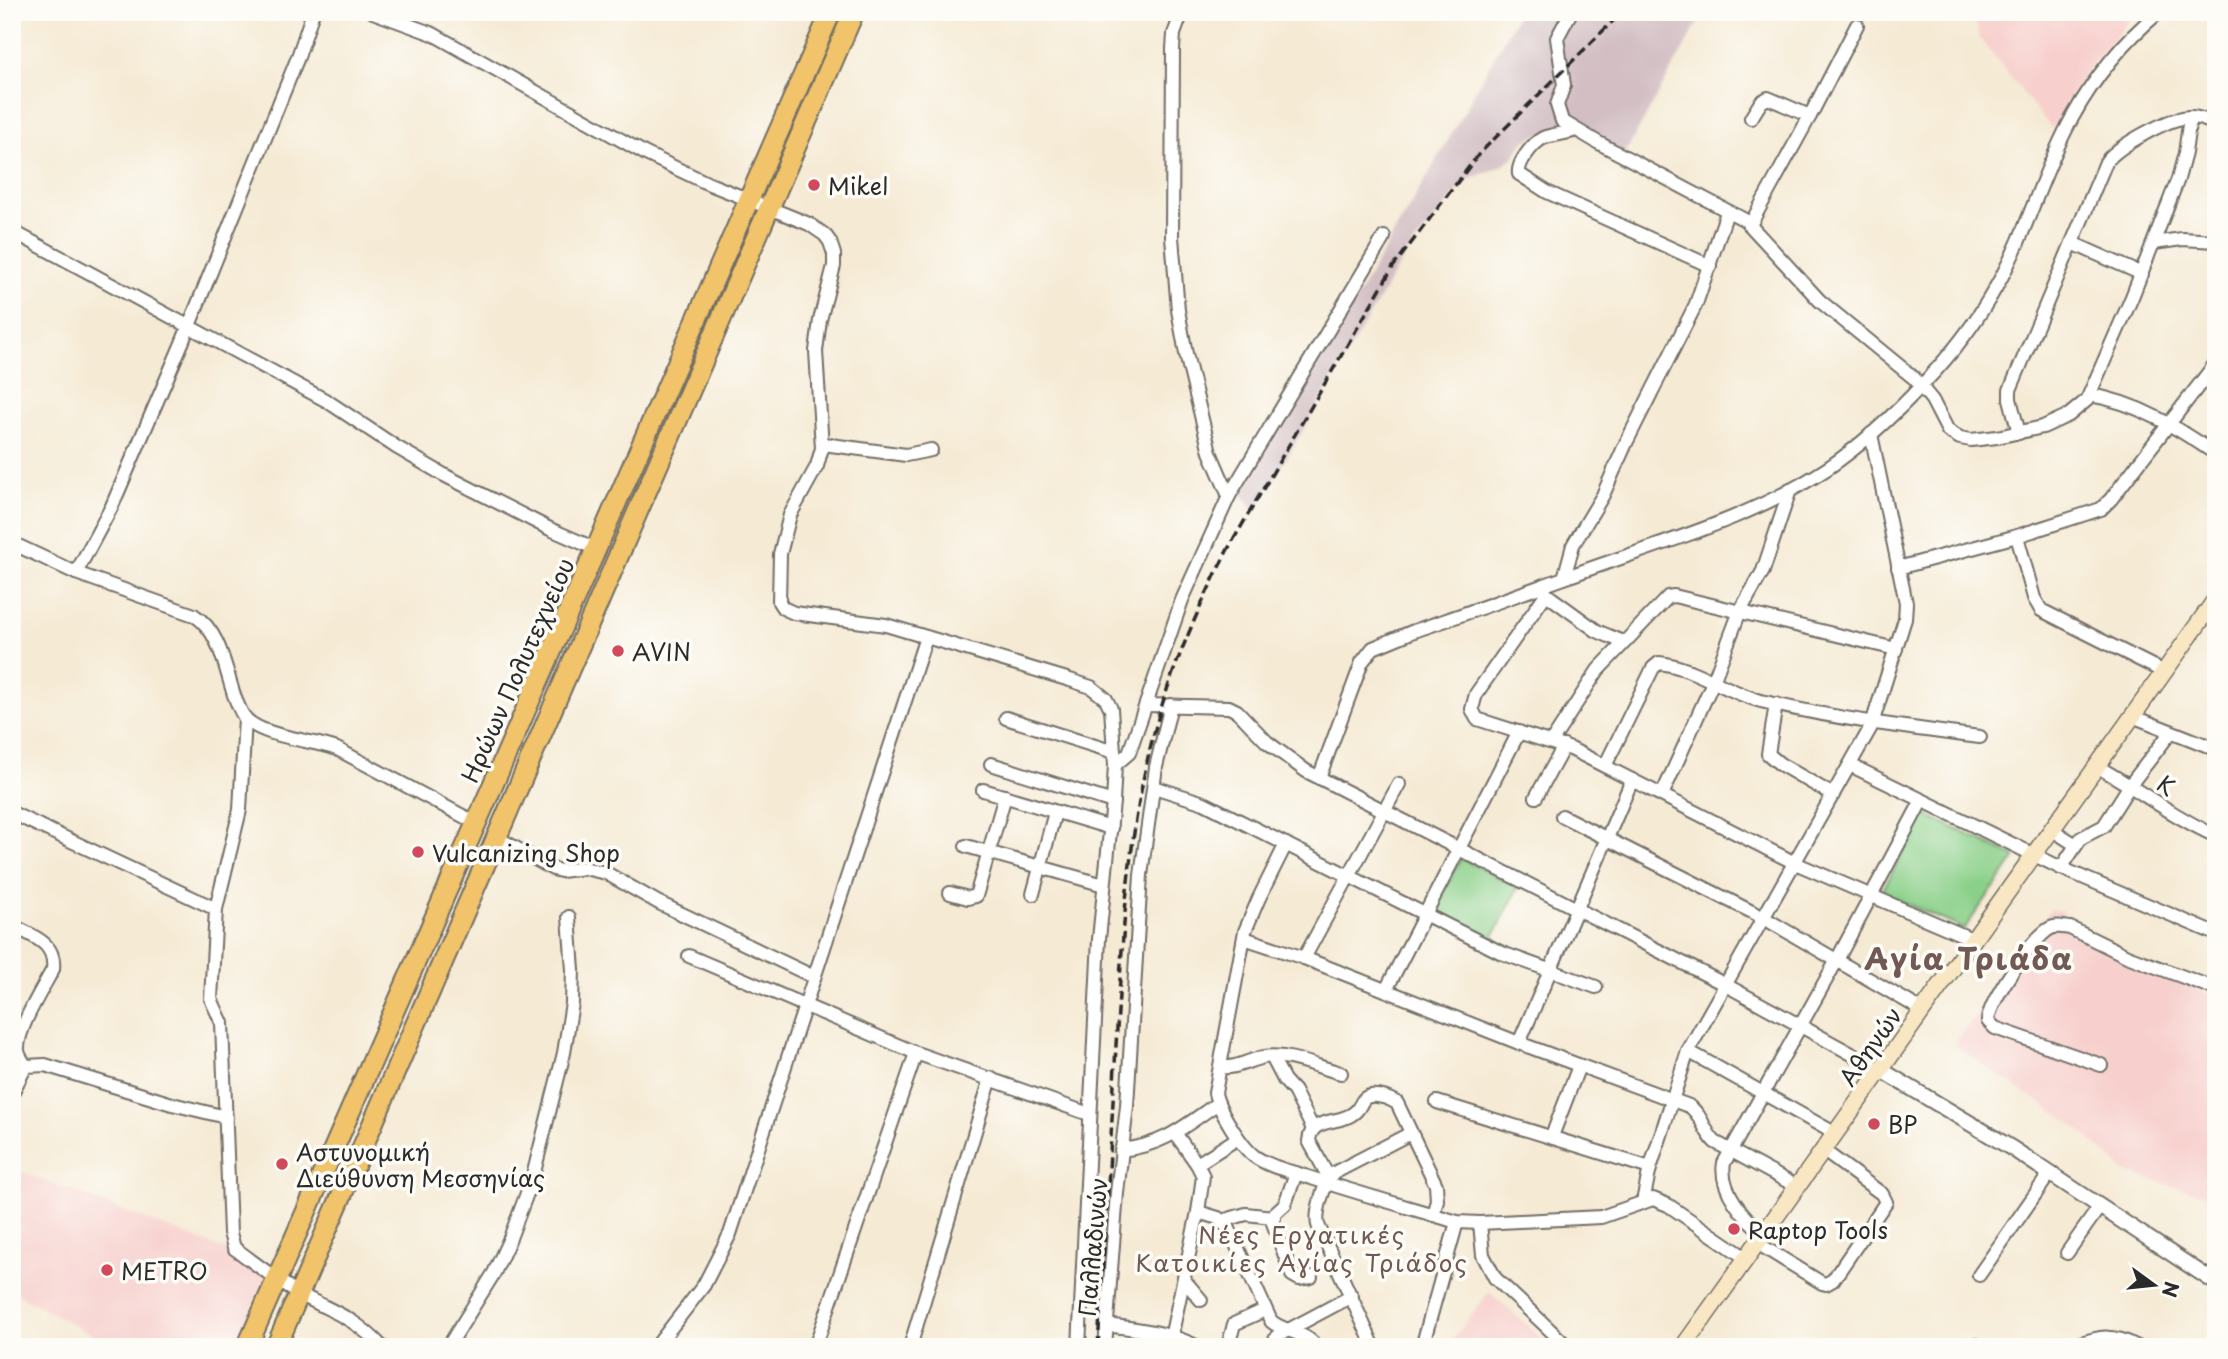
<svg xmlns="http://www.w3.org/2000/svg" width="2228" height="1359" viewBox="0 0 2228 1359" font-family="'Playpen Sans',sans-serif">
<rect width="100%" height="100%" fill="#fdfcf7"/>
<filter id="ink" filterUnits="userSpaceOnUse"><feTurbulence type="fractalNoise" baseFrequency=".0143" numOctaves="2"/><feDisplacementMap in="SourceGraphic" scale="14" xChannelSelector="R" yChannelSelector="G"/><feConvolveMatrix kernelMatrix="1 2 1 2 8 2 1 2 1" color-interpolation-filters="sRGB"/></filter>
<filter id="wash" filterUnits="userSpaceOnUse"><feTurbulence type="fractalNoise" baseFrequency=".00686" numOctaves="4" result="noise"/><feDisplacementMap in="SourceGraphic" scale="28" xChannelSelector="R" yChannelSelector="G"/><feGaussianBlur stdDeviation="1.57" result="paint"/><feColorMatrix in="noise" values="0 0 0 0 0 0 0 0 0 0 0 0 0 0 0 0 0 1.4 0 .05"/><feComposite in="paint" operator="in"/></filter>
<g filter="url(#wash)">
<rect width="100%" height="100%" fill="#f5ead4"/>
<g fill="#f7d0cd">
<path d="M1973,12H2137L2094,61L2070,97L2052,129L1980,39Z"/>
<path d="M2050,909L2062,911L2069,934L2113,956L2216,997V1198L2127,1173L2075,1126L1954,1045Z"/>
<path d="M12,1168L233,1253L268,1276L234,1347H114L12,1291Z"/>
<path d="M1489,1292L1546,1341L1552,1347H1447Z"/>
</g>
<path fill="#d2bec3" d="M1519,12H1704L1623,157L1571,128L1537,135L1523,142L1514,157L1500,167L1472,178L1463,184L1409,250L1394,273L1256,511L1239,491L1291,410L1442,151Z"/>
<g fill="#8bd08a" stroke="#5b7e5a" stroke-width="2">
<path d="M1924,814L2016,857L1964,929L1881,893Z"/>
<path d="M1461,858L1518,888L1492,940L1435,909Z"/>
</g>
</g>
<g filter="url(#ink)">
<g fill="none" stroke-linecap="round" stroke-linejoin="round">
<defs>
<g id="minor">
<path d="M373,12L433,34L646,154L707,183L809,224L825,235L830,242L834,254V266L820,320L816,351L822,448L817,466L790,515L780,554L779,602L783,608L794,613L886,625L1070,680L1091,687L1106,699L1111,709L1115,765L1113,802L1099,939L1079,1347"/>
<path d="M1182,12L1174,34L1173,49L1172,237L1178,310L1186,354L1210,452L1229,496"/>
<path d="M1571,12L1557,38L1564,85L1557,105L1562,121L1597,142L1745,220L1820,301L1914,378L1932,400L1948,431L1960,438L1971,440L1997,437L2043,427L2069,415L2087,400L2132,297L2178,179L2185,153L2190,117"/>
<path d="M1751,118L1761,102L1768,98L1810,116"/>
<path d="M1576,130C1566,134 1553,134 1543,138C1533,143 1517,163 1519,174L1547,192L1710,266"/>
<path d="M1750,225L1810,116L1857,25"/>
<path d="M12,231L327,401L396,447L444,475L550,529L596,549"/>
<path d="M2072,243L2142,274"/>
<path d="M2154,243L2182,239L2216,241"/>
<path d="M2090,395C2136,402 2178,428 2216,454"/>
<path d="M2019,433L2010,399V390L2106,162C2118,146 2168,118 2189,117C2198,116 2207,121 2216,124"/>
<path d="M823,444L906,455L931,450"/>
<path d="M2017,536L2034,598L2041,610L2164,672"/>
<path d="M12,543L76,573L194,615C220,631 225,668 234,695C237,702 240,713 246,719C263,737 312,740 337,749L476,823"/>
<path d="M1898,568L2017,536L2101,509L2111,499L2216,363"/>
<path d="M76,573L112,506L182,343L298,57L313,12"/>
<path d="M1564,578L1573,545L1603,495L1626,443L1696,304L1727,212"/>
<path d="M1542,587L1546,594L1597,631L1623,642"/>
<path d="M1546,594L1476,694L1472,709L1477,719L1571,749L1795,863L1972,939"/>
<path d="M1776,704L1768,754L1780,764L1833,795"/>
<path d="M1146,705L1229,707L1237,711L1267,742L1306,771L1724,984L1881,1070"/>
<path d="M2132,716L2216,749"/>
<path d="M245,718L240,810L216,909L211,999L222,1023L230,1233L234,1248C255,1263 276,1280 298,1293C332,1312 353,1316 382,1347"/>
<path d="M1006,718L1114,752"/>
<path d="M1552,741L1598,670L1668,597L1674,596L1896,649"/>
<path d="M991,764L1113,802"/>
<path d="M1115,765L1129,753L1182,600L1229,496L1384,237"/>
<path d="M1850,765L2061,868L2216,934"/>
<path d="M1605,766L1653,668L1659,663C1695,667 1726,692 1761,701C1830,718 1909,728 1980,737"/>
<path d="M2096,766C2137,788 2173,817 2216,836"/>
<path d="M1319,778L1362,662L1373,648L1414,631C1465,614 1514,596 1564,578C1653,545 1748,521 1828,468C1863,444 1894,415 1923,384C1951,355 1976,323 1996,287C2027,233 2042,172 2072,118C2094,78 2123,42 2159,12"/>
<path d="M1154,787L1204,803L1502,953L1596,987"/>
<path d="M983,790L1111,828"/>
<path d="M1662,795L1713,682L1740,611L1763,571L1790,490"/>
<path d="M1536,797L1564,746"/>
<path d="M12,813L216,909"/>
<path d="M1562,816L1764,918L1922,1010"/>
<path d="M2051,829L2076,845"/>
<path d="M496,837L553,869L561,871L584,868L606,873L659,903L814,977"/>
<path d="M1286,844L1259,898L1245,931L1215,1093C1218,1109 1241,1146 1254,1156C1269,1167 1290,1171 1308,1177C1358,1193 1407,1207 1457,1222L1480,1223L1601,1217L1653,1199L1668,1205L1746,1258"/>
<path d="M966,846L1104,885"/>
<path d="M2061,868L2081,838L2104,826L2130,785L2171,732"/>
<path d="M950,893L968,898L976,896L1005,796"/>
<path d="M1033,894L1055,812"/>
<path d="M12,925C33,937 56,942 53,969C43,988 16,1030 18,1051C19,1056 23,1062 26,1066"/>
<path d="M1244,938L1304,958L1519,1043L1689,1106C1702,1114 1704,1132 1715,1142L1798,1187"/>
<path d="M689,956L916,1053L1089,1114"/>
<path d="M1304,958L1399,784"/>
<path d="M1386,990L1519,732"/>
<path d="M1519,1043L1632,780"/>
<path d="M1688,1051L1836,1134"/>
<path d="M1272,1057L1284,1080L1294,1091L1313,1129"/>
<path d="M2101,1065L1995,1028L1988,1021C1988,1003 2032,939 2049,929C2055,925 2063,927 2070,928L2127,956L2216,989"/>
<path d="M1220,1067C1237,1069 1248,1060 1264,1057C1288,1053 1317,1067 1341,1073"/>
<path d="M12,1093L26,1066L45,1065L172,1104L226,1117"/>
<path d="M1437,1102L1650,1168"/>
<path d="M1175,1133L1197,1164L1238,1138"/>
<path d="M1552,1136L1579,1066"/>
<path d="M1121,1150C1163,1146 1185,1126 1218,1103"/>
<path d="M1296,1173L1285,1204L1275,1213L1273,1223L1292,1275L1299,1279L1311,1277"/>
<path d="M1329,1178L1309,1141C1311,1115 1342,1126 1356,1111C1362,1105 1361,1098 1370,1096C1379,1095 1390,1099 1397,1103L1436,1185L1437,1200L1433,1215"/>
<path d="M1643,1202L1649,1172L1688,1051L1871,727L1905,619L1906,603L1871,434"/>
<path d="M1198,1212L1218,1218L1229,1229L1271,1321C1284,1333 1306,1331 1316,1347"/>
<path d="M1222,1221L1246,1214L1273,1217"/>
<path d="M1480,1223L1483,1255L1495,1278L1568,1347"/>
<path d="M1764,1233C1744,1219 1719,1189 1724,1163L1837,960L1922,800"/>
<path d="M1757,1243L1822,1283L1826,1284L1833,1280L1886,1202L1882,1194L1824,1151"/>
<path d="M2067,1253L2100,1206"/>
<path d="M1979,1275L2050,1173"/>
<path d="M1184,1280L1201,1300"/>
<path d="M1106,1325C1138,1329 1168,1332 1198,1347"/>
<path d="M1976,1345L1977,1347"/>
<path d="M448,1347L494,1273L510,1238L532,1180L564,1053L572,1003L573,970L569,917"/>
<path d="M656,1347L704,1285L730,1234L926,637"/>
<path d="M815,1347L916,1053"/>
<path d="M910,1347L991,1078"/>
<path d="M1105,1347L1117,1193L1127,1106L1141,875L1156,767L1171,705"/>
<path d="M1169,1347L1198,1212L1203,1176L1197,1164"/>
<path d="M1228,1347L1234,1324L1265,1310"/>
<path d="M1271,1347L1277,1336L1352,1296"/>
<path d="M1374,1347L1318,1225C1315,1212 1324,1185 1332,1174L1411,1133"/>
<path d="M1422,1347L1457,1222"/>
<path d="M2069,1347C2099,1337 2109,1332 2138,1347"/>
</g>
<path id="tertiary" d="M1881,1070L2013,1149L2216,1283"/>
<path id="secondary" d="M1683,1347L2216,599"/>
<g id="primary">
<path d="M247,1347L831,12"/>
<path d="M276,1347L854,12"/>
</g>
</defs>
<use href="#minor" stroke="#726e66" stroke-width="16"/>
<use href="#tertiary" stroke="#726e66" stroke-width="18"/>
<use href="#secondary" stroke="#726e66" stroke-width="19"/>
<use href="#primary" stroke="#726e66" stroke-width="23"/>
<use href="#minor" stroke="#fff" stroke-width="12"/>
<use href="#tertiary" stroke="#fff" stroke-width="14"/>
<use href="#secondary" stroke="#f9e7c3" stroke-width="16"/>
<use href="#primary" stroke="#f1c36a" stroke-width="19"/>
<path stroke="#2b2b2b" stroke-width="3.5" stroke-dasharray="10 5" stroke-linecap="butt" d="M1098,1347C1104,1246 1111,1146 1116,1045C1123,930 1128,815 1162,705C1179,651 1203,599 1228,549L1393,267L1478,155L1622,12"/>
</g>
</g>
<g fill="#d1495b" stroke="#fdfcf7" stroke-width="2.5">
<circle cx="814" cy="185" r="7"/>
<circle cx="618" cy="651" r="7"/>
<circle cx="418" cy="852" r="7"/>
<circle cx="1874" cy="1124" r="7"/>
<circle cx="282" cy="1164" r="7"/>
<circle cx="1734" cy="1229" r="7"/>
<circle cx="107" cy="1270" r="7"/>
</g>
<g text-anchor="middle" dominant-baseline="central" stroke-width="7" stroke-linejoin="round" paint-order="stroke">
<g font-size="23" fill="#2b2b2b" stroke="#fdfcf7" text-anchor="start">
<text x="828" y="185">Mikel</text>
<text x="632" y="651">AVIN</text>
<text x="432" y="852">Vulcanizing Shop</text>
<text x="1888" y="1124">BP</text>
<text x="296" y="1151">Αστυνομική<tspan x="296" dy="26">Διεύθυνση Μεσσηνίας</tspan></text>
<text x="1748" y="1229">Raptop Tools</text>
<text x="121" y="1270">METRO</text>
</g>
<g font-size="23" fill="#2b2b2b" stroke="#fdfcf7">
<text transform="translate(517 670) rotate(-66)">Ηρώων Πολυτεχνείου</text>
<text transform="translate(2167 785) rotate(35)">Κ</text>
<text transform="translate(1870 1046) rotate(-55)">Αθηνών</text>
<text transform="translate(1092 1247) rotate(-85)">Παλλαδινών</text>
</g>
<g font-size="24" letter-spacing="2" fill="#725953" stroke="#fdfcf7">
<text x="1302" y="1234">Νέες Εργατικές<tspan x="1302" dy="28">Κατοικίες Αγίας Τριάδος</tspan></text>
</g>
<g font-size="30" font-weight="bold" letter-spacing="2" fill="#725953" stroke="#fdfcf7">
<text x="1969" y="957">Αγία Τριάδα</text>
</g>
</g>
<rect width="2228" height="1359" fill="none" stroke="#fdfcf7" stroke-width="42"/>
<g transform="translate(2154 1285) rotate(105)" stroke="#fdfcf7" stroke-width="5" paint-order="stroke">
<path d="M0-5L12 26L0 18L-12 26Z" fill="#2b2b2b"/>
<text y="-10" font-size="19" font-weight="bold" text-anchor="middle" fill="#2b2b2b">N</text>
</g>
</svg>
